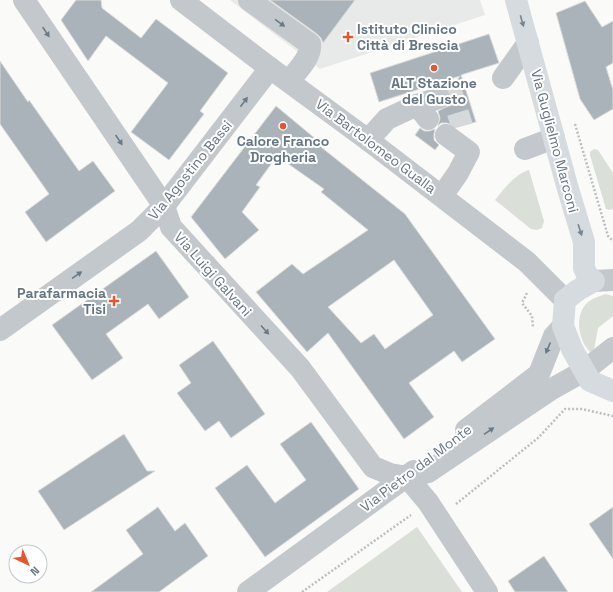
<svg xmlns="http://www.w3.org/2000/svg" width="613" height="592" viewBox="0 0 613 592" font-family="'Space Grotesk',sans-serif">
<rect width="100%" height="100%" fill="#fafaf8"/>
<path fill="#e8e9e9" d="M230,0H480L485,15L320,69Z"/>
<g fill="#dadfd7">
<path d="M594,149L598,150L613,173V209L609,210L606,209L590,155V152Z"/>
<path d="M529,170L544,221L542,228L537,230L531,229L495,200C504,189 515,174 529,170Z"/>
<path d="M606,294L613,296V316L598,328L594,350L590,352C578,339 574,315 588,302C593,298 600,296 606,294Z"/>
<path d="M417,527L462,592H327Z"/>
</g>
<g fill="#aab3b9" stroke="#dcdcda" fill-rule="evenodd">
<path d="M76,0H101L102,8L141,38L156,19L228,73L200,111L204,114L169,160L131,132L168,83L106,36L88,61L61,20Z"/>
<path d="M270,0H355L323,43L321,38L317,34Z"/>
<path d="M585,1L602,27L613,21V63L606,67L613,90V109L594,120L580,99L556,13Z"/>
<path d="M489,34L499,63L461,75L476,122L457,127L447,123H441L438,126L440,118L438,111L448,106L451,100V95L449,91L460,76L379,102L370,73Z"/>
<path d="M0,61L28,102L29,100L79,171L93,161L115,191L46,242L25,212L49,194L0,124Z"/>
<path d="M276,106L323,145L321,147L405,214L495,339L462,362L454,351L409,383L434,417L404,439L328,333L307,352L256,292L292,264L303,274L368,230L321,192L324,189L277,156L256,185L260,187L242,212L259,230L225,259L191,217ZM394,260L433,315L385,349L374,334L361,343L328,307Z"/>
<path d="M420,128L424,131H429L435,129L434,134V140L439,145L435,150L415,135Z"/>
<path d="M156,251L189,297L159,319L148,304L106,334L123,358L92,380L52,325Z"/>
<path d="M213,341L265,414L231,438L219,421L205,431L177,393L191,383L179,365Z"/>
<path d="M311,422L359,489L265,557L215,488L247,465L275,503L306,480L280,444Z"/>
<path d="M124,434L147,471H155L64,530L38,491Z"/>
<path d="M158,507L175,531L185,523L208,556L159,592H91L143,554L126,530Z"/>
<path d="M613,507V559L589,524Z"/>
<path d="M544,556L568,592H515L508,581Z"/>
</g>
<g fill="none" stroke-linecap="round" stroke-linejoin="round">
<path stroke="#d5d9db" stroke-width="22" stroke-dasharray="22 11" stroke-linecap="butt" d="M439,98L452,94L462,126"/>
<g stroke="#bbbfc2" stroke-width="2.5" stroke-dasharray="2 2" stroke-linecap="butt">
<path d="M575,124L608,236L613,241"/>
<path d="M527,293L522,303L532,316L533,328"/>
<path d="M456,504L538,438L565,409H582L613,416"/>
<path d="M302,592L411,515"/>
</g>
<g stroke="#c3c8cc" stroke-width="22">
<path d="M24,0L164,206L171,227L300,368L373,467L390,474L407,477L428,472L550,390L584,371L613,348"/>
<path d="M181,0L270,68L368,140L527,262L565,300"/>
<path d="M249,0L310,44C312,57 296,72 289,81"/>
<path d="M503,78L528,43"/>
<path d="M417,105L439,98"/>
<path d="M368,140L387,119L417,105L428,119"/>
<path d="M525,149L554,138"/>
<path d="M442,196L458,173L469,152L446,135"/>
<path d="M594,281L613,280"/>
<path d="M0,330L139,231L164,206L270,68"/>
<path d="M466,430L539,374L554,336L563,326"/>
<path d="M407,477L428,502L487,592"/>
<path d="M248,592L414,471"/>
</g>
<path stroke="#d6dbdf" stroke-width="22" d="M516,0L568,189L584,242V268L587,275L594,281L578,290L565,300L563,326L572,349L590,381L613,391"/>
</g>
<defs><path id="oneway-solid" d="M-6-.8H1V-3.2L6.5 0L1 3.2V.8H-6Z"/></defs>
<g fill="#768591">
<use href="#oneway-solid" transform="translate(522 21) rotate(74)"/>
<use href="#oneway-solid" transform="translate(580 230) rotate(72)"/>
</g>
<g fill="#6a7a87">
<use href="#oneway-solid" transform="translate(280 23) rotate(36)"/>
<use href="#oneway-solid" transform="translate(46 32) rotate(56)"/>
<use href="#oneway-solid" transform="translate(244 102) rotate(-53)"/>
<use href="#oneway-solid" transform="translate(119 140) rotate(56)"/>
<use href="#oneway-solid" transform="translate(77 275) rotate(-35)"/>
<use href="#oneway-solid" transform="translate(265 330) rotate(48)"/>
<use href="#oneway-solid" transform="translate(548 348) rotate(113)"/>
<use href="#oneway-solid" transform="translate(489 431) rotate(-34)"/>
</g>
<g fill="#e4572e" stroke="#fff" stroke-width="1.5">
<path d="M346 31h4v4h4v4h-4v4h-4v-4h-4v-4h4z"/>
<circle cx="434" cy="68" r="4"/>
<circle cx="283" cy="126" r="4"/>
<path d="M112 295h4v4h4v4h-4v4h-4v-4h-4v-4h4z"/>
</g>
<g text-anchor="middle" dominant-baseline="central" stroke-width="4" stroke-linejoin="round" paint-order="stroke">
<g font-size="14" font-weight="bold" fill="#657683" stroke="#fff">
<text x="357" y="29" text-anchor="start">Istituto Clinico<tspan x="357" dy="16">Città di Brescia</tspan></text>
<text x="434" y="83">ALT Stazione<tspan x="434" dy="16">del Gusto</tspan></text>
<text x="283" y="141">Calore Franco<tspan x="283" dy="16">Drogheria</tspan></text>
<text x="106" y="293" text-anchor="end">Parafarmacia<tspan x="106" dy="16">Tisi</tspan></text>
</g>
<g font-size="14" fill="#657683" stroke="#fff">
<text transform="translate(555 141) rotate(75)">Via Guglielmo Marconi</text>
<text transform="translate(376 146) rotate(37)">Via Bartolomeo Gualla</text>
<text transform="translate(190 170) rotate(-51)">Via Agostino Bassi</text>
<text transform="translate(213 274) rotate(48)">Via Luigi Galvani</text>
<text transform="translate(416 468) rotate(-37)">Via Pietro dal Monte</text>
</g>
</g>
<g transform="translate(28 564) rotate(136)"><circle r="19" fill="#ffffff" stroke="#c1c8cd"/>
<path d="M0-3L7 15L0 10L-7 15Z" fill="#e4572e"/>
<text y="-6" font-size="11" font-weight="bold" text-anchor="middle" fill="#657683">N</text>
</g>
</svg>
